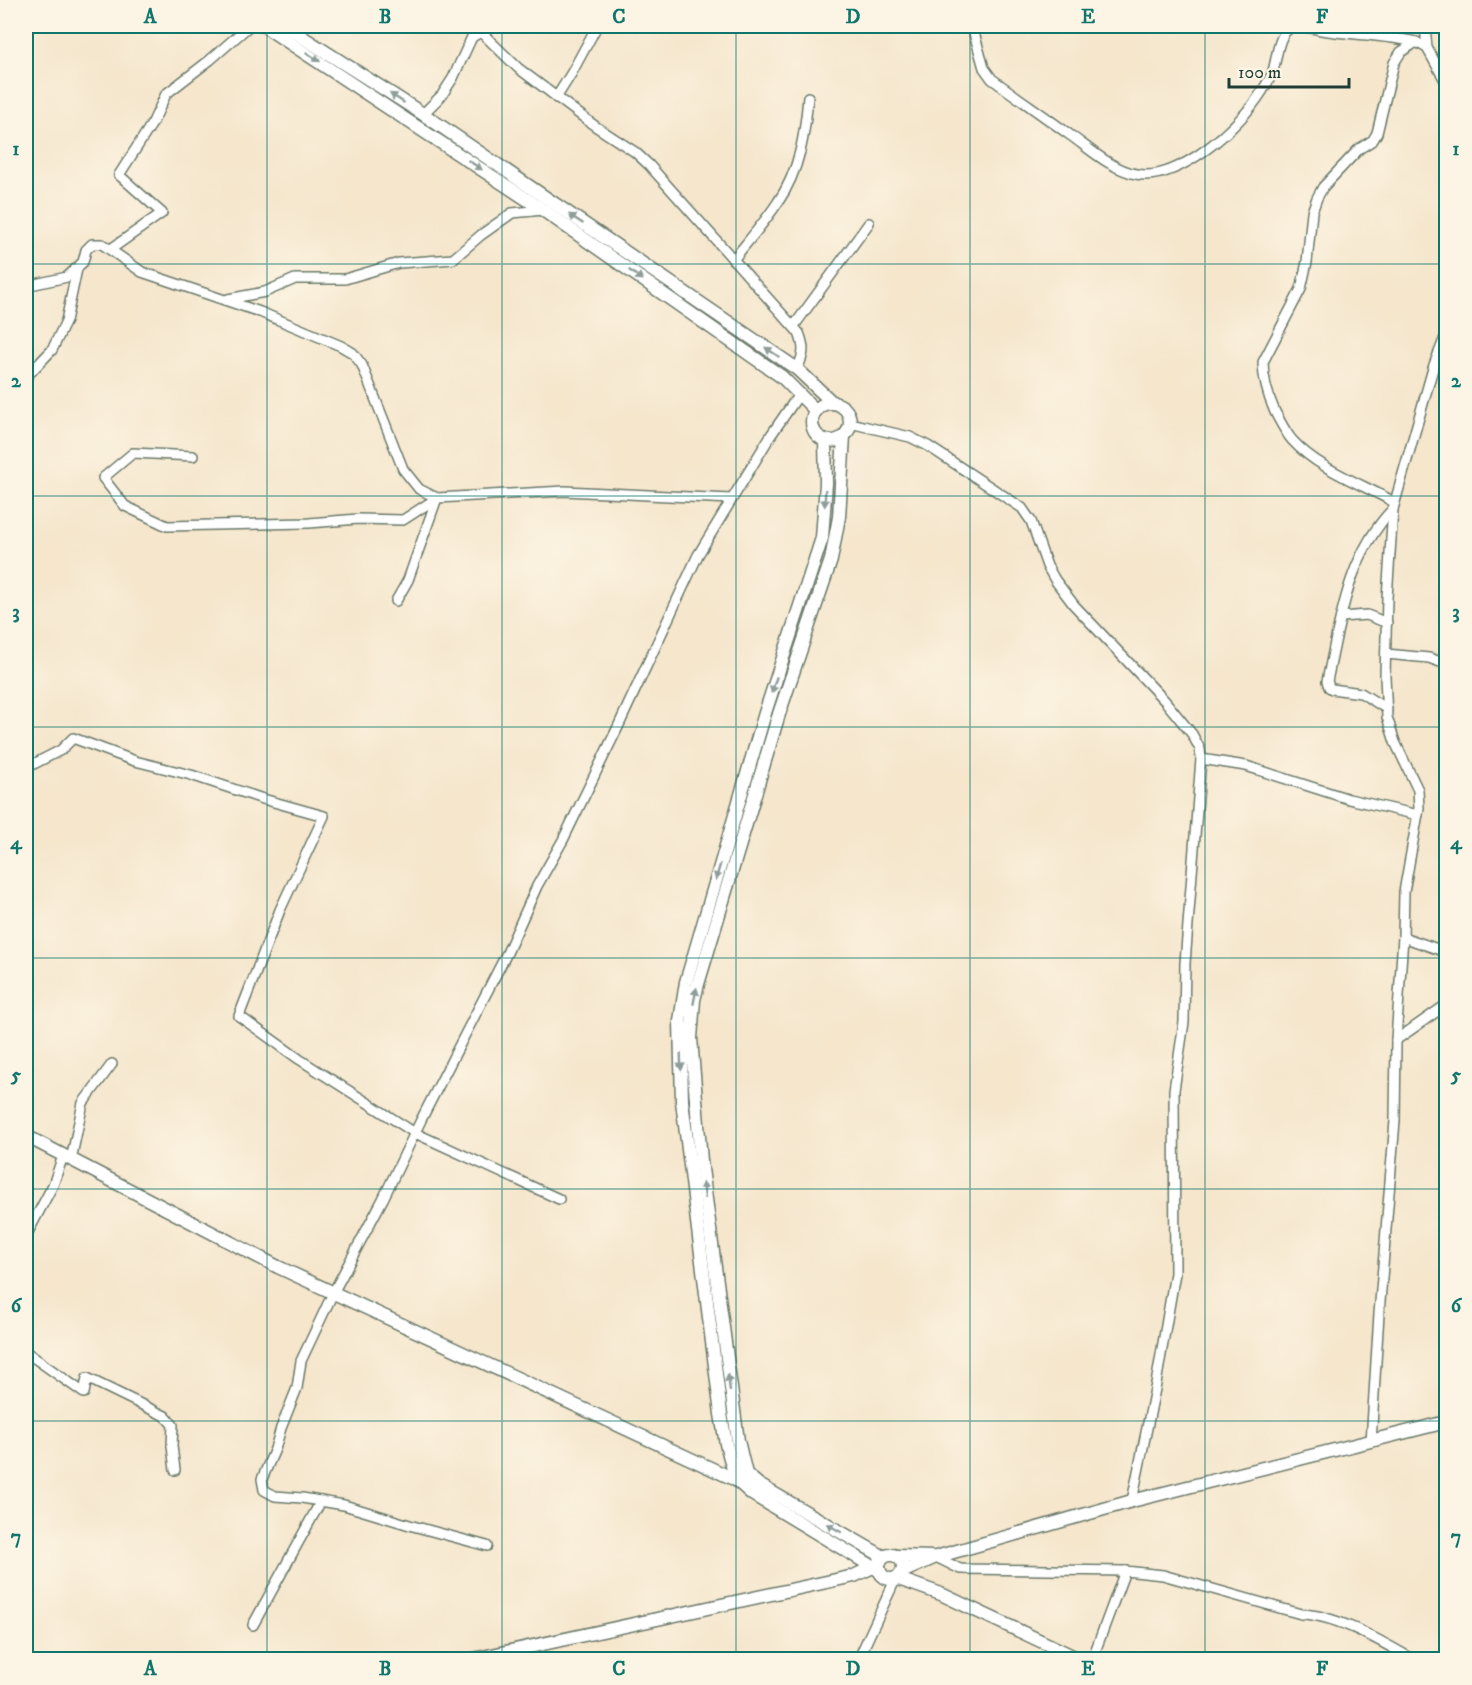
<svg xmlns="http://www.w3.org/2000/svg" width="1472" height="1685" viewBox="0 0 1472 1685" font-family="'IM FELL DW Pica',serif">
<rect width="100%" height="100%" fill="#fcf5e5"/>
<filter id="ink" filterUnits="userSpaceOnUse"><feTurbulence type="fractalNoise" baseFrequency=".0167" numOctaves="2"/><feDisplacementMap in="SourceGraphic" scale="12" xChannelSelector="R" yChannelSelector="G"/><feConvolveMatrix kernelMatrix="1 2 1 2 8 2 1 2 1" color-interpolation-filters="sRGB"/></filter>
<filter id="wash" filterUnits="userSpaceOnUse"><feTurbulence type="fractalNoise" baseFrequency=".008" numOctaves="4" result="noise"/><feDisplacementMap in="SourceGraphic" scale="24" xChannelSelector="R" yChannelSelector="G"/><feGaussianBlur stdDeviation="1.35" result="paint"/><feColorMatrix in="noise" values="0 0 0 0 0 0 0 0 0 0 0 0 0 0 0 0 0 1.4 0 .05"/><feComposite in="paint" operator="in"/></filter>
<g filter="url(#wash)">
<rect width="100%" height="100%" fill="#f5e6cc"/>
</g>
<g filter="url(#ink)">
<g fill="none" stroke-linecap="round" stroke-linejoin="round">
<defs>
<g id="street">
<path d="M972,26L984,68L992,79C1018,98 1044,116 1070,135C1090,149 1111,169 1136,174C1178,183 1240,126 1261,93C1265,87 1269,80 1272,74C1277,61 1277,35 1290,28C1298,23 1313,29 1321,30C1353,35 1385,35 1416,42"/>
<path d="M1425,26L1427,48L1446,82"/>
<path d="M556,98L571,74L597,26"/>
<path d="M423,114L442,95L453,78L472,37L479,33L483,34L518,68L595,126L635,152L649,165L799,333C805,348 804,355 797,369"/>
<path d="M111,249L162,213L119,175L153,122L166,94L210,60L249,26"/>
<path d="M733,260C748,241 765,222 778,202C800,170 805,133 808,97"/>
<path d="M26,286L67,277L83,262L86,250L92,244H102L142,272L260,312L341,346L353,353L362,365L403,469L419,489L437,498L565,491L731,499"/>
<path d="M228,299L265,292L295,279H345L399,263L453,259L481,235L512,213L543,210"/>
<path d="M794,326L869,223"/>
<path d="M26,377L52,350L66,321L77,269"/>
<path d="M850,423L910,437L928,446L1022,508L1031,521L1047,566L1055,580L1074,605L1165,701L1192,734L1200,749L1201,759L1185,963L1184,1022L1174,1090L1175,1273L1156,1384L1132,1501"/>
<path d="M193,456L133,453L103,478L125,506L167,526L309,523L358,519L403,520L437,498L408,580L396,601"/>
<path d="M1394,502C1360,483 1318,469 1292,440C1285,432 1280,421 1275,412C1268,396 1263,380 1263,362L1301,289L1307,262L1312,212L1317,198L1323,187L1359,149L1373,140L1377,133L1394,63L1401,52L1416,42L1427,48"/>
<path d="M1341,617L1367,615L1387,623"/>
<path d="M1386,654L1429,658L1446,664"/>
<path d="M1387,709L1361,693L1332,689L1329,687L1327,681C1340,621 1348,555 1393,509"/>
<path d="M1201,759L1246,766L1349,799L1418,815"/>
<path d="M26,768L61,750L73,738L135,761L191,775L263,799L324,816L280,910L239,1016L299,1059L415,1133L559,1199"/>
<path d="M1403,937L1446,952"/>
<path d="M1396,1040L1446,1005"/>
<path d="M71,1160L83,1103L112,1064"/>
<path d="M26,1236L53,1185L63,1156"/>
<path d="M26,1352L84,1393L87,1378L165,1416L173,1425L172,1446L175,1470"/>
<path d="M1371,1442L1379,1314L1395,1121L1396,1040L1403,937L1404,892L1419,808L1418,790L1395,742L1387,717L1385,676L1387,598L1393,509L1434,365L1446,335"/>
<path d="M487,1546L413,1526L344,1505L302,1498L275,1496L264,1490L262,1479L275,1449L281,1428L297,1388L301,1361L333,1293L383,1199L422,1118L507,953L537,886L563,840L618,727L698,555L771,435L800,393"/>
<path d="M936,1557L960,1569L1125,1571L1163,1575L1301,1614C1338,1615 1382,1642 1414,1660"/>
<path d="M253,1625L321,1501"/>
<path d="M858,1660L896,1578"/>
<path d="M1092,1660L1125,1571"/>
</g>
<g id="secondary">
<path d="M264,26L543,210L782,377L816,411"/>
<path d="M285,26L423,114L797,369L833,403"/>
<circle cx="831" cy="422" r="19"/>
<path d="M844,436L839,517L831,560L779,714L698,984L694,1000L691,1038L701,1161L738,1441L746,1474L759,1485L884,1557"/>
<path d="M825,440L826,483L822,538L765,713L686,982L680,1021L682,1101L721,1414L726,1444L736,1480L752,1494L880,1571"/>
<path d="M26,1136L278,1267L736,1480"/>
<circle cx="891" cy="1567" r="12"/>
<path d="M897,1556L932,1557"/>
<path d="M902,1572L936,1557L1132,1501L1446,1422"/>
<path d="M896,1578L941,1594L1081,1660"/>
<path d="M469,1660L854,1576L879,1564"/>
</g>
</defs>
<use href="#street" stroke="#6a7869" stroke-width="12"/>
<use href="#secondary" stroke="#6a7869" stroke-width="15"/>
<use href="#street" stroke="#fff" stroke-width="9"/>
<use href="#secondary" stroke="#fff" stroke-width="12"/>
</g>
<defs><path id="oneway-solid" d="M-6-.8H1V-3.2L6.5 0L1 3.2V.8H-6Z" transform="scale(1.5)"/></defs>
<g fill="#8f9e9a">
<use href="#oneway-solid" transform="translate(313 57) rotate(33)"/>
<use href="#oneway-solid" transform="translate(397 98) rotate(-147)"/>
<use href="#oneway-solid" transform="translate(475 165) rotate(34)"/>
<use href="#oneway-solid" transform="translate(576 219) rotate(-146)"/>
<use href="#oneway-solid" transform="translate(636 275) rotate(35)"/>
<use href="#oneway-solid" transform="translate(772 352) rotate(-146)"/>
<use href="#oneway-solid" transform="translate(825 498) rotate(92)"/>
<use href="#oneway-solid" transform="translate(774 685) rotate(108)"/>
<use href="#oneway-solid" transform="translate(718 872) rotate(106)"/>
<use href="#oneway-solid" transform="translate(695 996) rotate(-79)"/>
<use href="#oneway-solid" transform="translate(681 1062) rotate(88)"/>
<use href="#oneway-solid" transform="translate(704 1190) rotate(-97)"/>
<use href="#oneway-solid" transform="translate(729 1383) rotate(-97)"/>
<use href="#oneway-solid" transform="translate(834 1528) rotate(-150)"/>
</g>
</g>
<path fill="none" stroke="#0f766e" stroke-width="1.5" stroke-opacity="0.55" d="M267,26V1660M502,26V1660M736,26V1660M970,26V1660M1205,26V1660M26,264H1446M26,496H1446M26,727H1446M26,958H1446M26,1189H1446M26,1421H1446"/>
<rect width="1472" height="1685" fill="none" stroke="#fcf5e5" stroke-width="66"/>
<path d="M1229 78v9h120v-9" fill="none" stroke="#1f3d34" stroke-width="3"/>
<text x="1238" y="78" font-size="18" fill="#1f3d34" stroke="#fcf5e5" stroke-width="4.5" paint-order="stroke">100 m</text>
<rect x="33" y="33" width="1406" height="1619" fill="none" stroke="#0f766e" stroke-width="2"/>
<g font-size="20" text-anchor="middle" font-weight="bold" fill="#0f766e">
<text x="150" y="23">A</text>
<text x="385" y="23">B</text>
<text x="619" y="23">C</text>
<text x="853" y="23">D</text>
<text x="1088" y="23">E</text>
<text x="1322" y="23">F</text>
<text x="16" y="155">1</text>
<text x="1456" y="155">1</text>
<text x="16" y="387">2</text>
<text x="1456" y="387">2</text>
<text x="16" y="618">3</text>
<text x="1456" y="618">3</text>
<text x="16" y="849">4</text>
<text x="1456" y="849">4</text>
<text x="16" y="1081">5</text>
<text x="1456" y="1081">5</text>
<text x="16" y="1312">6</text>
<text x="1456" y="1312">6</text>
<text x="16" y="1543">7</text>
<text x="1456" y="1543">7</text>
<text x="150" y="1675">A</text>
<text x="385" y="1675">B</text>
<text x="619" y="1675">C</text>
<text x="853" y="1675">D</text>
<text x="1088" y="1675">E</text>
<text x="1322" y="1675">F</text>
</g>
</svg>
